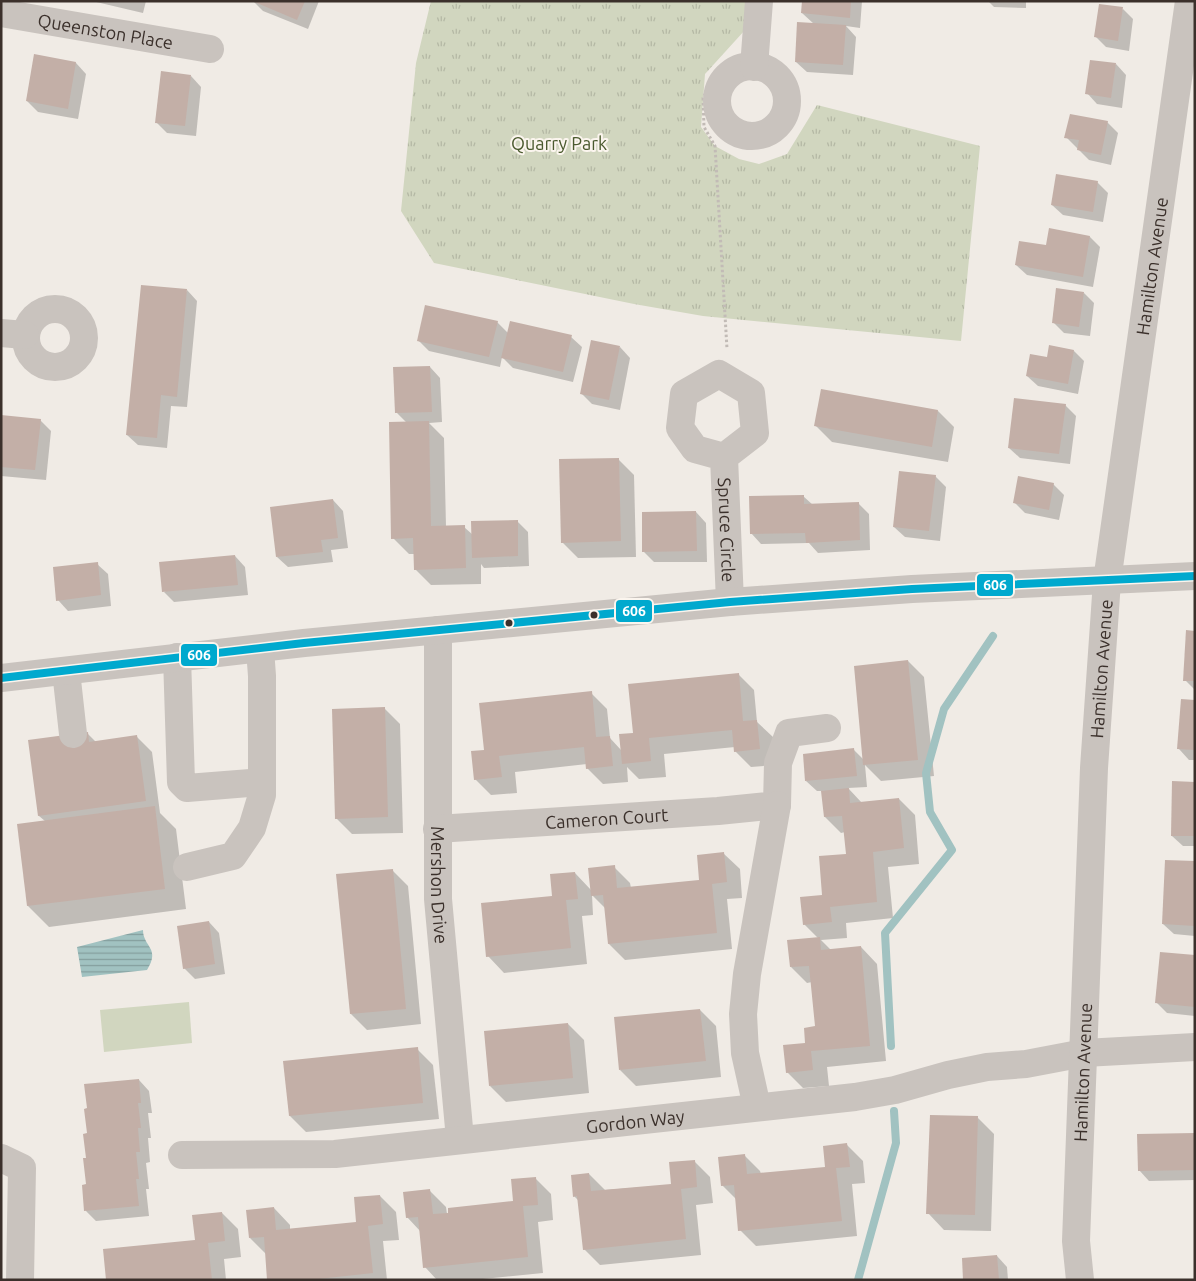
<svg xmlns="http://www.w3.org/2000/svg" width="1196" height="1281" viewBox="0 0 1196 1281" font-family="Ubuntu,sans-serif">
<defs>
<pattern id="park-tufts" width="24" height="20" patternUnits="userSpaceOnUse" patternTransform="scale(1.25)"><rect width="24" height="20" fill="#d1d6bf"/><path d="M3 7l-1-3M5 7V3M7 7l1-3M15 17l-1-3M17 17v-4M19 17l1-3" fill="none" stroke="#b4b8a4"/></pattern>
<pattern id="water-rules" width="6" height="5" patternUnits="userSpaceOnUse" patternTransform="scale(1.25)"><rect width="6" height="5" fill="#a1c2c1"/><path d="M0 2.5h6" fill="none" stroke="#849e9d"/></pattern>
</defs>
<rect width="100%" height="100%" fill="#f0ebe5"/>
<path fill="url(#park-tufts)" d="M431,1H747L745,30L705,74L701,127L715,146L739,159L759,164L787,154L817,105L980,146L961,341L703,316L634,304L434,263L401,211L416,63Z"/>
<path fill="#d1d6bf" d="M189,1002L192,1043L104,1052L100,1010Z"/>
<path fill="url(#water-rules)" d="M143,930C143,947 161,948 147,970L82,977L77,947Z"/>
<g fill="#0003">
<path d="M92,1H146L143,13Z"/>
<path d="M253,1H319L308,29L263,11Z"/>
<path d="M804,1H862L860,28L846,26L856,37L853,75L807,72L796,62L814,24L802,13Z"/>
<path d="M988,1H1026V8L994,7Z"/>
<path d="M1123,9L1133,19L1129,51L1106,47L1095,36Z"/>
<path d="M35,55L76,63L86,74L78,119L38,112L27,101Z"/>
<path d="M1116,64L1126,75L1122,108L1097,104L1087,93Z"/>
<path d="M191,76L201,87L196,136L167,133L156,122Z"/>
<path d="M1107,122L1118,133L1111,165L1089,160L1066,137Z"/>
<path d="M1097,182L1108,193L1103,222L1063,215L1052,205Z"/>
<path d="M1090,237L1100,247L1093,287L1027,275L1016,265L1047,247Z"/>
<path d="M187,290L197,301L187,407L171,406L167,448L138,445L127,435Z"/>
<path d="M1084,293L1094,303L1090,336L1064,333L1053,322Z"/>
<path d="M497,322L508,333L571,337L582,347L573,382L513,368L502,357L500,367L429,351L418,340Z"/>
<path d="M620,347L630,358L620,410L592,404L581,393Z"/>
<path d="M1074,351L1084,361L1078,394L1038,386L1027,376L1048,359Z"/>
<path d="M430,367L440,378L442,422L429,423L444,438L446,527H464L473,535L517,521L528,532L529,566L484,568L481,564V584L431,585L415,569V554H409L393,538L407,423L397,413Z"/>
<path d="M1065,405L1076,416L1070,464L1020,458L1009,448Z"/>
<path d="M938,411L954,427L948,462L832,442L816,426Z"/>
<path d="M1,416L40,420L51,431L46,480L1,476Z"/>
<path d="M618,459L634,475L636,557L578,558L562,542Z"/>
<path d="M935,476L946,487L940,541L905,537L894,527Z"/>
<path d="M1053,484L1064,495L1059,520L1025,513L1014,502Z"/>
<path d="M803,496L813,505L858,503L869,514L870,550L818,553L809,543L761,544L751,533Z"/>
<path d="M333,500L343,511L348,548L331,550L333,562L288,567L277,557Z"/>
<path d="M696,512L706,523L707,562H654L644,552Z"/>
<path d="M235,556L245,567L248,595L174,602L164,592Z"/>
<path d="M97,564L108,574L111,606L68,611L58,600Z"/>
<path d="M1195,632V690L1185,680Z"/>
<path d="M908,661L924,677L934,776L881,781L865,765L867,787L848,788L862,803L899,799L915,815L919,864L888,867L893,918L846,923L847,938L821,940L831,950L861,947L877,964L886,1061L827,1067L829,1086L803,1088L787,1072L816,1028L812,982L807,983L791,967L819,939L804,924L824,896L847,855L845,832L841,833L825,817L823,791H817L806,781L854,750L864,760Z"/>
<path d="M738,674L754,690L757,722L773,737L775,765L751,767L735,751V747L664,754L666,777L639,779L627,767L628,782L603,784L587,768V764L515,772L517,793L491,795L475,779L485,751L591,693L607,709L610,738L621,750L635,734Z"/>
<path d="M1195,702V760H1189L1179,749Z"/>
<path d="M384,708L400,724L403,833L352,834L336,818Z"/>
<path d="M87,733L96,742L136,736L152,752L160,813L176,829L186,909L49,927L28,906L45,821L39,816L29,741Z"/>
<path d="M1195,783V846H1183L1172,836Z"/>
<path d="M723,853L740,869L742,898L727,899L732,949L625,960L609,944L606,909L592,895L593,915L582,916L587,964L504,973L488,956L553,897L575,873L591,890L614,867L630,883L631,888L701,881Z"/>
<path d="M1195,863V936L1174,934L1163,924Z"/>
<path d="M392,870L408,886L421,1024L367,1030L351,1014Z"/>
<path d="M209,922L219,933L225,974L195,979L184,968Z"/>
<path d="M1195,956V1016L1167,1013L1156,1002Z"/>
<path d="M700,1010L716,1026L721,1077L636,1086L620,1070Z"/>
<path d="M568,1024L584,1040L589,1093L506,1102L490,1086Z"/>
<path d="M417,1049L433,1065L439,1119L306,1132L290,1116L285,1062Z"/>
<path d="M139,1080L149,1091L152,1113H148L151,1138H148L150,1162L146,1163L149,1189H146L149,1216L96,1221L86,1211L88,1134Z"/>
<path d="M978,1118L994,1134L991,1231L944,1230L928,1213Z"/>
<path d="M1195,1135V1180L1149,1181L1139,1170Z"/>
<path d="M847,1145L863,1161L865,1183L852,1184L857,1236L756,1246L740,1230L737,1200L722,1185L744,1155L760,1171L761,1174L826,1168Z"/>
<path d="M694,1161L710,1177L713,1203L696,1205L701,1255L600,1265L584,1249L579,1201L574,1196L589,1174L605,1190L673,1185Z"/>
<path d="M535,1178L551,1194L553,1220L538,1222L543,1273L473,1280H437L425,1267L421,1232L407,1217L430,1191L446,1207L447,1214L514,1203Z"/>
<path d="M380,1196L396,1212L399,1240L383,1241L387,1280H269L266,1254L250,1238L274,1208L290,1225V1230L357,1223Z"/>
<path d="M222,1213L238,1229L241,1257L224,1259L226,1280H108L196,1241Z"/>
<path d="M997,1256L1007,1267L1008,1280H965Z"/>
</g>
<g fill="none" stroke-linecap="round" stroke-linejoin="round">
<g stroke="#a1c2c1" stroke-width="8">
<path d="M891,1046L885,933L952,850L930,812L926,773L944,709L993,636"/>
<path d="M858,1280L896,1143L894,1111"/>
</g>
</g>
<g fill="#c3afa7">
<path d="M252,1H305L297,20Z"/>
<path d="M802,1H851L850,18L801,13Z"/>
<path d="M1099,4L1123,7L1118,41L1094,37Z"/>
<path d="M797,22L846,25L843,65L795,62Z"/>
<path d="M34,54L76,62L68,109L26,101Z"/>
<path d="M1090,60L1116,63L1111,98L1085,94Z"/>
<path d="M161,71L191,75L185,126L155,123Z"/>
<path d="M1070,114L1108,121L1101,155L1077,150L1079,140L1064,138Z"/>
<path d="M1056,174L1098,181L1093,212L1051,205Z"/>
<path d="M1049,228L1090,236L1083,277L1015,265L1019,241L1046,245Z"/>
<path d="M141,285L187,289L177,397L161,395L157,438L126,435Z"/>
<path d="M1056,288L1084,292L1079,327L1052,323Z"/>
<path d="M425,305L498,321L489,357L417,341Z"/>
<path d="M510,321L572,335L563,372L501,358Z"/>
<path d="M591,340L620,346L609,400L580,394Z"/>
<path d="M1049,345L1074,350L1068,384L1026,376L1030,354L1047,357Z"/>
<path d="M430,366L432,412L395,413L393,367Z"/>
<path d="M821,389L938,410L932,447L814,426Z"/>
<path d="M1014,398L1066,404L1059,454L1008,448Z"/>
<path d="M1,415L41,419L35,470L1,467Z"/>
<path d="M429,421L431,526L465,525L466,568L414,570L413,538L391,539L389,422Z"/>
<path d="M619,458L621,541L561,543L559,459Z"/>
<path d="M899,471L936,475L929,531L893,527Z"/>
<path d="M1018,476L1054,483L1049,510L1013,503Z"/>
<path d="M804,495V504L859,502L860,540L806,543L805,533L750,534L749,496Z"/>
<path d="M333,499L338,538L321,540L323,552L276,557L270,507Z"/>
<path d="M696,511L697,551L642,552V512Z"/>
<path d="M518,520V556L472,558L471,521Z"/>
<path d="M235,555L238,585L162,592L159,562Z"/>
<path d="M98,562L101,595L56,601L53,567Z"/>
<path d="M1186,630L1195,631V681H1183Z"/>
<path d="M908,660L918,760L863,765L854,666Z"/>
<path d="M739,673L743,721L757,720L760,749L734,752L732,730L649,738L651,761L622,764L619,734L633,733L628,684Z"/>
<path d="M592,691L596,737L610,736L613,766L586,769L584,747L499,756L502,777L474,780L471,751L484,750L479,703Z"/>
<path d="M1181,699L1195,700V750L1177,749Z"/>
<path d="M385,707L388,817L335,819L332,709Z"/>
<path d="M88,732L89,742L137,735L146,801L38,816L28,740Z"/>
<path d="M854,748L857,776L805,781L803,754Z"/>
<path d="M1172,781L1195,782V836H1171Z"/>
<path d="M849,788L850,803L899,798L904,848L873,852L877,902L830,907L832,922L803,925L800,897L822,895L819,856L846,854L842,816L824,817L821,791Z"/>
<path d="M155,806L165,889L27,906L17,824Z"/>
<path d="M724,852L727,882L712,884L717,933L608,944L603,895L591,896L588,868L615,865L617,888L699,880L697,855Z"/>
<path d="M1165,860L1195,861V926L1162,924Z"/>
<path d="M393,869L406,1009L350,1014L336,874Z"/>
<path d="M575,872L578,899L566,900L571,948L486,957L481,903L552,896L550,874Z"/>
<path d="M209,921L215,964L183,969L177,926Z"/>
<path d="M820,937L821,950L861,946L870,1046L811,1051L813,1070L786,1073L783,1045L805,1043L804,1028L815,1026L809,966L790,967L787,940Z"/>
<path d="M1160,952L1195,955V1007L1155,1003Z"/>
<path d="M700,1009L706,1061L619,1070L614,1017Z"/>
<path d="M568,1023L573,1078L489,1086L484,1031Z"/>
<path d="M418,1047L423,1103L289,1116L283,1061Z"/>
<path d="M139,1079L141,1103H138L141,1128H138L140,1152H136L139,1179H136L139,1206L84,1211L82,1185L86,1184L83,1158H86L83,1134L87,1133L84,1109L87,1108L84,1084Z"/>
<path d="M930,1115L978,1116L975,1215L926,1214Z"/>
<path d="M1195,1133V1170L1138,1171L1137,1134Z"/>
<path d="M847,1143L850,1167L836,1168L842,1221L738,1231L734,1185L721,1186L718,1157L745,1154L747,1174L825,1167L823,1146Z"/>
<path d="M695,1160L697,1187L681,1189L686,1239L583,1250L577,1196L573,1197L571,1175L589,1173L591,1191L671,1184L669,1162Z"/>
<path d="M536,1177L538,1205L523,1206L528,1257L423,1268L418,1217L406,1218L403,1192L430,1189L433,1214L448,1213V1208L513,1201L511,1179Z"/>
<path d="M380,1195L383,1224L368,1226L373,1273L309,1280H267L264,1237L249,1238L246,1210L274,1207L276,1230L356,1222L354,1197Z"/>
<path d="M222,1212L225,1241L208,1243L212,1280H106L103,1249L195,1240L192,1215Z"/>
<path d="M997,1255L999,1280H963L962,1258Z"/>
</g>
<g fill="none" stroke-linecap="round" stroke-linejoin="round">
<path stroke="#c2bbb6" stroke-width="3" stroke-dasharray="2.5 2.5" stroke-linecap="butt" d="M715,76L703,98L704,127L715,146L727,349"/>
<g stroke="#c9c3be" stroke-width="28">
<path id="s1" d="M1,13L210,49"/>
<circle cx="752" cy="101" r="35"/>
<path d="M754,67L759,1"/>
<circle cx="55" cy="338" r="29"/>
<path d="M1,333L25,335"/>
<path id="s2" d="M724,457L695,449L680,428L684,394L719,374L751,393L755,433L724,457L730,602"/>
<path id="s3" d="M438,630V899L460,1139"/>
<path d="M177,657L181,782L187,788L262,782"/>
<path d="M66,671L73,734"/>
<path d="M1,678L304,643L730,602L912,589L1195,576"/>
<path id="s4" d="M437,829L718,811L777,805L778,763L789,733L827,728"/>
<path d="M187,867L233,856L252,828L262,795V676L260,649"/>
<path d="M757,1107L745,1053L743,1014L747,974L777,805"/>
<path id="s5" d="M182,1155L335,1154L855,1097L895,1090L948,1075L987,1067L1026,1064L1084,1053L1195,1047"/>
<path d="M1,1158L22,1168L20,1280"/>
<path id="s6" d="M1080,1280L1076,1241L1094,768L1107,581L1189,1"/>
</g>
<defs>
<path id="bus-1" d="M1,678L304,643L730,602L912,589L1195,576"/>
</defs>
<use href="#bus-1" stroke="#fbf5ee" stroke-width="11"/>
<use href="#bus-1" stroke="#00a9ce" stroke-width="8"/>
</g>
<g fill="#3b302b" stroke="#fbf5ee" stroke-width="2">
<circle cx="594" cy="615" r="4.5"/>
<circle cx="509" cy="623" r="4.5"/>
</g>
<g text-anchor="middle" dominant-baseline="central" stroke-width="4" stroke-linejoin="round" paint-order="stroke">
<g font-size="18" fill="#3b302b" stroke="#fbf5ee">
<text stroke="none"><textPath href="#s1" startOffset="106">Queenston Place</textPath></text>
<text stroke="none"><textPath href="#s6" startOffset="1018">Hamilton Avenue</textPath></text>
<text stroke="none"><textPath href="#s2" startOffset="320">Spruce Circle</textPath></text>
<text stroke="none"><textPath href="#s6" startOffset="612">Hamilton Avenue</textPath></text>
<text stroke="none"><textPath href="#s4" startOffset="170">Cameron Court</textPath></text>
<text stroke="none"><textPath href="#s3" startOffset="255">Mershon Drive</textPath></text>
<text stroke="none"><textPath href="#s6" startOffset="208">Hamilton Avenue</textPath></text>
<text stroke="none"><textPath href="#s5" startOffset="455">Gordon Way</textPath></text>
</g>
<g font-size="18" fill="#4a5a2e" stroke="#fbf5ee">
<text x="559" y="143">Quarry Park</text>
</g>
</g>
<g stroke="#fbf5ee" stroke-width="2">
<rect x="976" y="573" width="38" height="24" rx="5" fill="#00a9ce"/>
<rect x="615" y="599" width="38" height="24" rx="5" fill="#00a9ce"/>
<rect x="180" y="643" width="38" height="24" rx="5" fill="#00a9ce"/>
</g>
<g font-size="14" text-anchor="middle" font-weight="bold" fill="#fff">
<text x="995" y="590">606</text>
<text x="634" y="616">606</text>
<text x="199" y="660">606</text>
</g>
<rect width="1196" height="1281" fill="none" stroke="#3b302b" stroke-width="5"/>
</svg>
